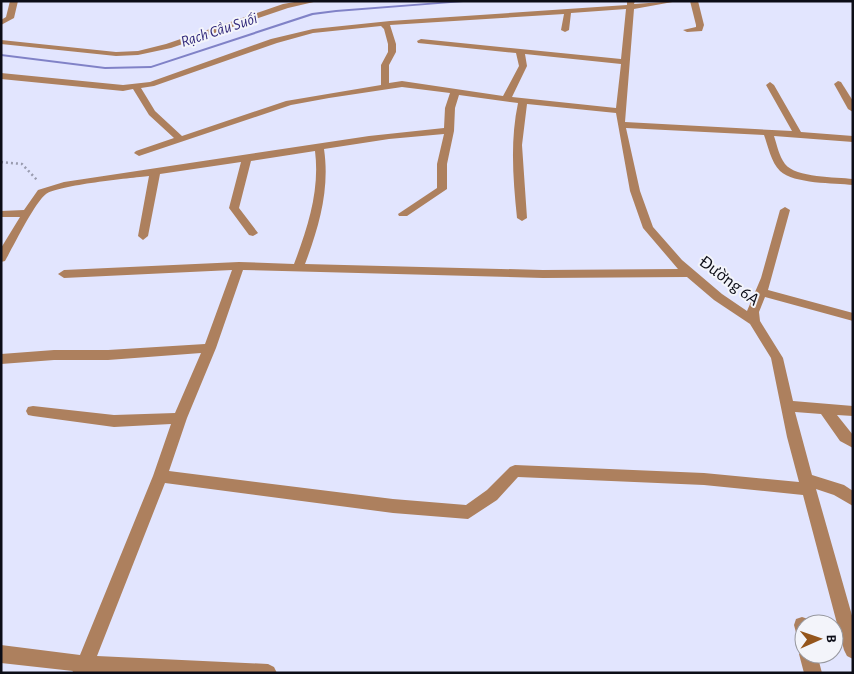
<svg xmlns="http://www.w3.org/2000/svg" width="854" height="674" viewBox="0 0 854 674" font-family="'Alegreya Sans',sans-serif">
<rect width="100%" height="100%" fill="#e2e5fe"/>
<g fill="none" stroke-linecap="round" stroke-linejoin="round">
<path fill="#8082c7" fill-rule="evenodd" d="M454,1H476L336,12L313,15L151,68L105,69L1,56V54L105,67L151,66L312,13L336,10Z"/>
<path stroke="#999baf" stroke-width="2.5" stroke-dasharray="2 3" stroke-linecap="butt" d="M1,162L22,164L37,180"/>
<g fill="#ad805e" fill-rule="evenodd">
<path d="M10,1H18L14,18L1,25V20L6,17Z"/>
<path d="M300,1H318L288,8L171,48L138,55L116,56L1,44V40L116,52L138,51L166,44L283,4Z"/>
<path d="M627,1H635L634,4L678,1L634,9L625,122L792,131L766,85L770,82L774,85L801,132L853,136V142L774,136C777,145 779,156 785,164C796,178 836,177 853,179V185C834,183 794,184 780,171C771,162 768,146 764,135L626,128L640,191L653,227L682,260L722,294L747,311L761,278L780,210L785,207L790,210L768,290L853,313V321L765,297L759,312L760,321L783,358L793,401L853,406V416L837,415L853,435V448L840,441L821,414L795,412L812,475L844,485L853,491V506L834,495L816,489L853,619V659L847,656L844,650L803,495L704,485L518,477L497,500L468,519L393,513L165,483L97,656L268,664L274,667L277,673H72L73,671L1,663V645L80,655L153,476L171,424L114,427L33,416L28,415L26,411L28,407L33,406L114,415L175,413L201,353L108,360H54L1,364V354L54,350H108L205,344L232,270L64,278L58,274L64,270L239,262L294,264C308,227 320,190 315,151L251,161L239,208L258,233L253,236L249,235L229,208L241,162L160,174L148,236L143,240L138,236L149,176C130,178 59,185 46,194C35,202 13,247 5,261L1,262V248L20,217H1V211L24,210L38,190L64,182L369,136L444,128L445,108L450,93L402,87L329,98L291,105L139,156L134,153L136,151L174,138L149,115L133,89L123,91L1,79V73L123,85L150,82L271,39L313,29L390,21L627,5ZM626,9L621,59L421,39L417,41L418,43L516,53L519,66L503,96L402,81L389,83V65L396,52V44L390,25L564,14L561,30L565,32L569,30L571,13ZM381,26L384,29L388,44V52L381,65V85L286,101L182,136L155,111L141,88L154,86L277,43L313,33ZM525,54L621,64L616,108L512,97L527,66ZM459,95L518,103C510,141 513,179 517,218L522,221L527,218L522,145L527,104L616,113L630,191L643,228L678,269L543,270L305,264C319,227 330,189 324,149L389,139L444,134L437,164V188L398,214L399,216H407L447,189V164L454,131L455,108ZM243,270L543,278L687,277L714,300L750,324L771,358L787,437L799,482L704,473L515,465L510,467L487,490L466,505L393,499L169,471L187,418L216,348Z"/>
<path d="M690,1H698L704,25L702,31L687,32L683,30L696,27V25Z"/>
<path d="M838,81L841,82L853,101V112L848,109L834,84Z"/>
<path d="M802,617L808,619L810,624H804V642L798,640L794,625L796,619Z"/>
<path d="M804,647V654H817L822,673H804L799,654Z"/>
</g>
</g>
<g text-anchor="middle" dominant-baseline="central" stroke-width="4" stroke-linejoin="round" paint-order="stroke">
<g font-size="16" font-style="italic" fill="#32297b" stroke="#f3f4fa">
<text transform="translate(219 30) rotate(-18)">Rạch Cầu Suối</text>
</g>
<g font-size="18" fill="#0c0d17" stroke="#f3f4fa">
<text transform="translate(729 281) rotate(37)">Đường 6A</text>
</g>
</g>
<rect width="854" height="674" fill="none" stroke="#0c0d17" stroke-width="5"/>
<g transform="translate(819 639) rotate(88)"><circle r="24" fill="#f3f4fa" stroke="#97989f"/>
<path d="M0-4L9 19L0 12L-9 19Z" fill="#94551c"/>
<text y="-8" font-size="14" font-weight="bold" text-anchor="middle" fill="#0c0d17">B</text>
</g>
</svg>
